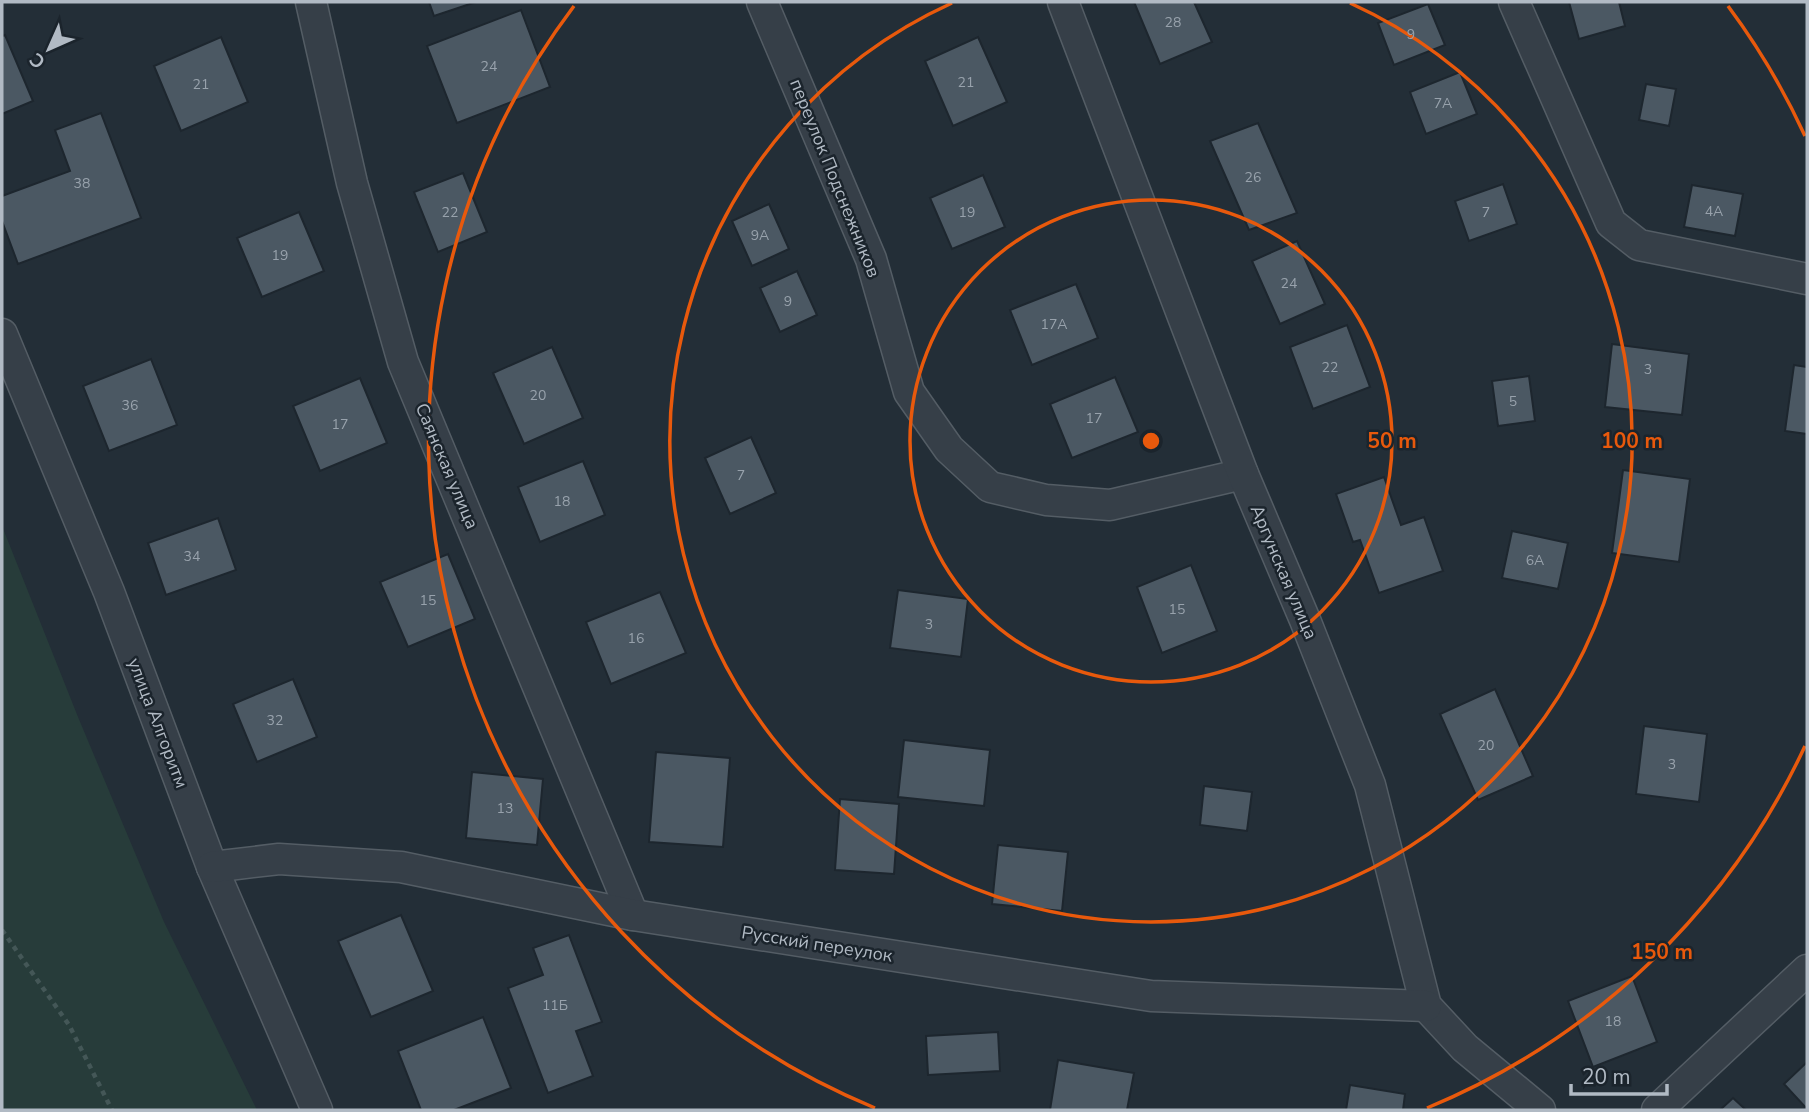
<svg xmlns="http://www.w3.org/2000/svg" width="1809" height="1112" viewBox="0 0 1809 1112" font-family="'Nunito Sans',sans-serif">
<rect width="100%" height="100%" fill="#232e37"/>
<path fill="#273c3a" d="M2,526L78,717L164,922L257,1110H2Z"/>
<g fill="#4b5863" stroke="#1d262e" stroke-width="2">
<path d="M429,2H476L434,16Z"/>
<path d="M1134,2H1194L1212,42L1160,64Z"/>
<path d="M1569,2H1619L1625,26L1579,39Z"/>
<path d="M1428,4L1445,45L1394,65L1378,23Z"/>
<path d="M521,10L550,87L457,123L427,46Z"/>
<path d="M5,35L33,101L2,114V36Z"/>
<path d="M221,37L248,102L181,131L154,66Z"/>
<path d="M978,37L1007,102L953,126L925,61Z"/>
<path d="M1460,72L1477,114L1426,134L1410,92Z"/>
<path d="M1646,84L1676,89L1669,126L1639,120Z"/>
<path d="M101,113L141,218L18,264L2,221V196L70,171L55,130Z"/>
<path d="M1258,123L1297,213L1249,230L1210,141Z"/>
<path d="M463,173L487,232L438,252L414,192Z"/>
<path d="M983,175L1005,227L952,249L930,198Z"/>
<path d="M1503,184L1517,224L1469,241L1455,201Z"/>
<path d="M1692,185L1743,194L1735,236L1684,227Z"/>
<path d="M769,204L789,249L752,266L732,221Z"/>
<path d="M299,212L324,271L262,297L237,238Z"/>
<path d="M1297,241L1325,304L1280,324L1252,261Z"/>
<path d="M797,271L817,315L780,332L760,288Z"/>
<path d="M1076,284L1098,338L1032,365L1010,310Z"/>
<path d="M1347,325L1370,387L1313,409L1290,347Z"/>
<path d="M1612,344L1689,354L1682,415L1605,407Z"/>
<path d="M552,347L583,418L524,444L493,373Z"/>
<path d="M151,359L177,425L109,451L83,386Z"/>
<path d="M1794,365L1807,367V434L1785,431Z"/>
<path d="M1529,376L1535,421L1498,426L1492,381Z"/>
<path d="M1115,377L1138,432L1072,458L1050,404Z"/>
<path d="M360,378L387,443L320,471L293,406Z"/>
<path d="M751,437L776,493L730,514L705,458Z"/>
<path d="M583,461L605,515L540,542L518,487Z"/>
<path d="M1623,470L1690,479L1679,562L1612,553Z"/>
<path d="M1384,477L1401,525L1424,517L1443,571L1379,593L1360,540L1353,542L1336,494Z"/>
<path d="M218,518L236,570L166,595L148,543Z"/>
<path d="M1512,531L1568,543L1558,589L1502,578Z"/>
<path d="M448,554L475,619L408,647L380,582Z"/>
<path d="M1191,565L1217,631L1162,653L1137,587Z"/>
<path d="M898,590L968,599L961,657L890,648Z"/>
<path d="M660,592L686,653L611,684L586,622Z"/>
<path d="M293,679L317,737L257,762L233,704Z"/>
<path d="M1495,689L1533,776L1478,800L1440,714Z"/>
<path d="M1644,726L1707,734L1699,802L1636,794Z"/>
<path d="M904,740L990,750L984,806L898,797Z"/>
<path d="M656,752L730,758L723,847L649,842Z"/>
<path d="M472,772L543,779L537,845L466,838Z"/>
<path d="M1204,786L1252,792L1247,831L1200,825Z"/>
<path d="M840,799L899,804L894,874L835,870Z"/>
<path d="M998,845L1068,852L1062,911L992,904Z"/>
<path d="M401,915L433,991L371,1017L338,941Z"/>
<path d="M569,935L602,1022L576,1031L593,1076L548,1093L508,988L543,975L533,948Z"/>
<path d="M1632,976L1657,1042L1593,1067L1568,1001Z"/>
<path d="M483,1017L511,1088L454,1110H421L398,1051Z"/>
<path d="M998,1032L1000,1071L928,1075L926,1036Z"/>
<path d="M1058,1060L1134,1073L1127,1110H1050Z"/>
<path d="M1807,1062V1109L1784,1084Z"/>
<path d="M1350,1085L1405,1094L1403,1110H1346Z"/>
<path d="M1733,1098L1746,1110H1720Z"/>
</g>
<g fill="none" stroke-linecap="round" stroke-linejoin="round">
<defs>
<g id="street">
<path d="M311,2L352,183L403,362L633,915"/>
<path d="M762,2L871,259L909,392L949,449L990,487L1046,500L1110,505L1243,474"/>
<path d="M1063,2L1243,474L1305,620L1370,785L1426,1006L1465,1048L1540,1110"/>
<path d="M1514,2L1611,223L1639,245L1807,279"/>
<path d="M2,334L109,592L212,867L317,1110"/>
<path d="M212,867L279,859L401,867L633,915L1151,996L1426,1006"/>
<path d="M1657,1110L1807,970"/>
</g>
</defs>
<use href="#street" stroke="#545d65" stroke-width="33"/>
<path stroke="#445757" stroke-width="4.5" stroke-dasharray="5 5" stroke-linecap="butt" d="M2,930L69,1025L112,1110"/>
<use href="#street" stroke="#363f48" stroke-width="30"/>
</g>
<g fill="none" stroke="#e8590c" stroke-width="3.5">
<circle cx="1151" cy="441" r="241"/>
<path d="M1350 3A481 481 0 1 1 952 3"/>
<path d="M1805 746A722 722 0 0 1 1427 1108M875 1108A722 722 0 0 1 574 6M1728 6A722 722 0 0 1 1805 136"/>
</g>
<g text-anchor="middle" dominant-baseline="central" stroke-width="5" stroke-linejoin="round" paint-order="stroke">
<g font-size="14" fill="#98a2ac">
<text x="1173" y="22">28</text>
<text x="1411" y="34">9</text>
<text x="489" y="66">24</text>
<text x="966" y="82">21</text>
<text x="201" y="84">21</text>
<text x="1443" y="103">7А</text>
<text x="1253" y="177">26</text>
<text x="82" y="183">38</text>
<text x="1714" y="211">4А</text>
<text x="450" y="212">22</text>
<text x="967" y="212">19</text>
<text x="1486" y="212">7</text>
<text x="760" y="235">9А</text>
<text x="280" y="255">19</text>
<text x="1289" y="283">24</text>
<text x="788" y="301">9</text>
<text x="1054" y="324">17А</text>
<text x="1330" y="367">22</text>
<text x="1648" y="369">3</text>
<text x="538" y="395">20</text>
<text x="1513" y="401">5</text>
<text x="130" y="405">36</text>
<text x="1094" y="418">17</text>
<text x="340" y="424">17</text>
<text x="741" y="475">7</text>
<text x="562" y="501">18</text>
<text x="192" y="556">34</text>
<text x="1535" y="560">6А</text>
<text x="428" y="600">15</text>
<text x="1177" y="609">15</text>
<text x="929" y="624">3</text>
<text x="636" y="638">16</text>
<text x="275" y="720">32</text>
<text x="1486" y="745">20</text>
<text x="1672" y="764">3</text>
<text x="505" y="808">13</text>
<text x="555" y="1005">11Б</text>
<text x="1613" y="1021">18</text>
</g>
<g font-size="18" fill="#b1bac4" stroke="#1b242c">
<text transform="translate(835 178) rotate(68)">переулок Подснежников</text>
<text transform="translate(447 466) rotate(67)">Саянская улица</text>
<text transform="translate(1284 572) rotate(67)">Аргунская улица</text>
<text transform="translate(158 723) rotate(69)">улица Алгоритм</text>
<text transform="translate(817 944) rotate(9)">Русский переулок</text>
</g>
</g>
<circle cx="1151" cy="441" r="10" fill="#e8590c" stroke="#1b242c" stroke-width="3.5"/>
<g font-size="21" text-anchor="middle" font-weight="bold" fill="#e8590c" stroke="#1b242c" stroke-width="5" stroke-linejoin="round" paint-order="stroke">
<text x="1392" y="448">50 m</text>
<text x="1632" y="448">100 m</text>
<text x="1662" y="959">150 m</text>
</g>
<rect width="1809" height="1112" fill="none" stroke="#b1bac4" stroke-width="7"/>
<g transform="translate(49 49) rotate(225)" stroke="#1b242c" stroke-width="5" paint-order="stroke">
<path d="M0-5L12 26L0 18L-12 26Z" fill="#b1bac4"/>
<text y="-10" font-size="19" font-weight="bold" text-anchor="middle" fill="#b1bac4">С</text>
</g>
<path d="M1571 1084v10h96v-10" fill="none" stroke="#b1bac4" stroke-width="3.5"/>
<text x="1582" y="1084" font-size="21" fill="#b1bac4" stroke="#1b242c" stroke-width="5" paint-order="stroke">20 m</text>
</svg>
